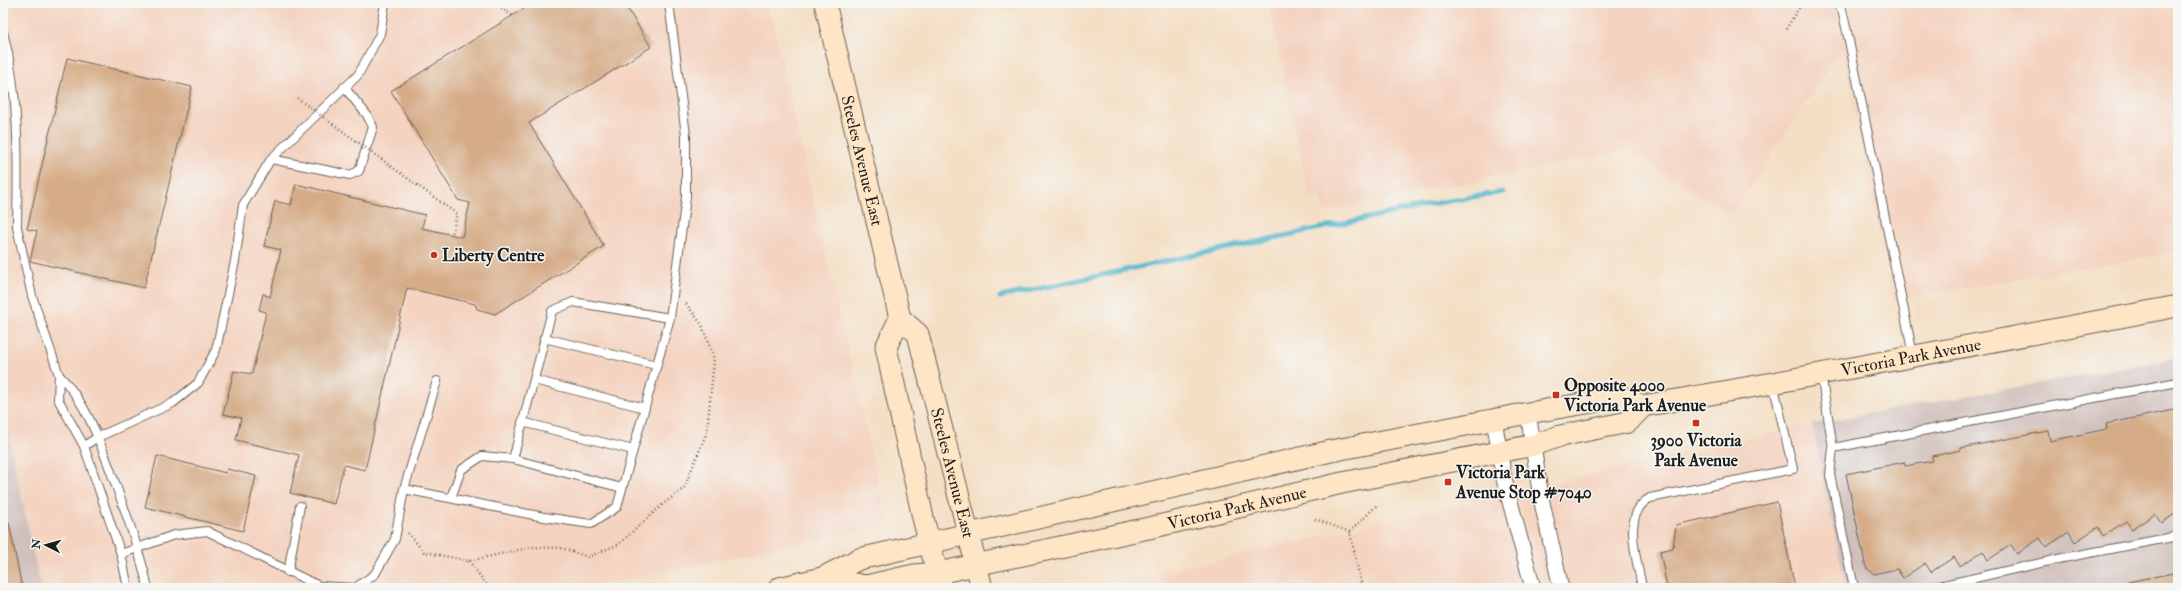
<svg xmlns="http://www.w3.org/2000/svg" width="2181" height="591" viewBox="0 0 2181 591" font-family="'IM FELL Double Pica',serif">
<rect width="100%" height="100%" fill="#f6f6f2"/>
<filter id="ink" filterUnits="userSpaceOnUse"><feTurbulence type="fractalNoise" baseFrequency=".025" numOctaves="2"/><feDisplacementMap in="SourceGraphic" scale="8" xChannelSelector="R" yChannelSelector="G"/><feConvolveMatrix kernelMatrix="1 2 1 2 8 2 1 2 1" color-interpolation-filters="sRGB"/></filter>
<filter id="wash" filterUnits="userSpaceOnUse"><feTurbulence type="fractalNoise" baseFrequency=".012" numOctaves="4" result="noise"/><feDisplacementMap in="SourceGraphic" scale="16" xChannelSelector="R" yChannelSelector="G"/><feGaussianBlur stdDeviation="0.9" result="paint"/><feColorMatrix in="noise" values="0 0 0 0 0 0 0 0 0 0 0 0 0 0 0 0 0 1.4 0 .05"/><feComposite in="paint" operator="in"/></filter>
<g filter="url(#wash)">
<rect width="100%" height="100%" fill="#f4dfc5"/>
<g fill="#f4d3c0">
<path d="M3,3H768L888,525L586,588H41L3,410Z"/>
<path d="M1269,3H2178V252L1894,300L1841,49L1731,216L1629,150L1324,211L1321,197L1309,199Z"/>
<path d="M1812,424L1846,588H1096Z"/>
</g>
<g fill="#d0c0bc">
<path d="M2178,358V588H1846L1812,424Z"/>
<path d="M3,410L41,588H3Z"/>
</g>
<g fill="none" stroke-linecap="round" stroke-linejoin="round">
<path stroke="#4cb4ca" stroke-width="5" d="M1000,297L1437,203L1503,192"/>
</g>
<g id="blocks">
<g fill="#d6ac87">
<path d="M533,3H624L651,47L529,123L604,246L495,314L477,309L475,304L407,288L365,470L344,465L334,504L290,493L299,455L236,440L241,418L223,414L234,371L252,374L266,312L259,310L263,294L270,297L281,250L264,246L275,201L291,205L296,184L425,215L422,228L462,237L470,203L458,200L391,91Z"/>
<path d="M67,58L192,87L144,288L30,261L37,231L27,229Z"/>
<path d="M2178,409V512L2161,523L2155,514L2132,529L2126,521L2103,536L2098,527L2075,542L2069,532L2046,547L2040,538L2017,554L2011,545L1988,560L1983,551L1960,566L1954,557L1931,572L1925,563L1903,578L1897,569L1874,574L1866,568L1846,474L1904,462L1905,466L1933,461L1932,456L1961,450V448L2048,431L2050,441L2107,429L2106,424Z"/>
<path d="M157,456L226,473L227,469L256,476L243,531L145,507Z"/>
<path d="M1777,502L1795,588H1667L1660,551L1673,548L1676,525Z"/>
<path d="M9,523L22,588H3V524Z"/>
<path d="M2178,572V588H2129L2128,582Z"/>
</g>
</g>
</g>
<g filter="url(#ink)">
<use href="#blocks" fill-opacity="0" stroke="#686057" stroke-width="1"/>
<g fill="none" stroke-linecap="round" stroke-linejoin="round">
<defs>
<g id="lane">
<path d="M1836,3L1842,10L1848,36L1913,355"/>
<path d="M3,32C20,96 18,161 17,227L32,296L59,375L58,399L84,446L121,554L128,588"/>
<path d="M271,159L350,175L359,171L373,127L367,115L344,87"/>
<path d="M544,338L656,365"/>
<path d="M1821,374L1833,448L1830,475L1854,587L1856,588"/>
<path d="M59,375C88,404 101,445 115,483C128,518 140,552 148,588"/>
<path d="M534,380L645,408"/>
<path d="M522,422L633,450"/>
<path d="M84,446L98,437L173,403L198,383L216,350L235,261L243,205L271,159L358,75L380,34L385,3"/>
<path d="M1833,448L2178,382"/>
<path d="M513,459L622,488"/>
<path d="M404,489L544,517L591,524L617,507L670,318L686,197V135L669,3"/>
<path d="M451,498L461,470L482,456L513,459L552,311L573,302L670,318"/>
<path d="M121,554L174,535L207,531L319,586L355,588L375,574L395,539L404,489L437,381"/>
<path d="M288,572L300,506"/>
<path d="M1642,588C1638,561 1620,514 1650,498L1793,469L1773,383"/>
<path d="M1931,588L2063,558L2178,536"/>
</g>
<g id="street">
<path d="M1528,413L1541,498L1561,588"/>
<path d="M1494,420L1504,479L1533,588"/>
</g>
<g id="secondary">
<path id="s1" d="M825,3L900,318L918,334L982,588"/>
<path d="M900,318L886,347L923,518L941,588"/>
<path id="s2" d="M822,578L866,586L914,575L938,573L1158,526L1342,483L1534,445L1560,436L1628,422L1643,406"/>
<path id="s3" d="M779,588L822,578L859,559L1331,451L1528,413L1622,397L1643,406L1773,383L2178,306"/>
</g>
</defs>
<use href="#lane" stroke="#686057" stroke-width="10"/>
<use href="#street" stroke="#686057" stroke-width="17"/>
<use href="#secondary" stroke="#686057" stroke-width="23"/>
<g stroke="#686057" stroke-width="2.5" stroke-dasharray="1 3" stroke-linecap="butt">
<path d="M495,3L514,17"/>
<path d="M1786,29L1802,3"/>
<path d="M1315,519L1350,532L1362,588"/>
<path d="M1350,532L1377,505"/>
<path d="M408,533L424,552L469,561L532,547L562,548L588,557L619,544L662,505L684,488L707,432L714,359L702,325L685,302"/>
<path d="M469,561L489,588"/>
</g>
<use href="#lane" stroke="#fff" stroke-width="8"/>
<use href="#street" stroke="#fff" stroke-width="15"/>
<use href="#secondary" stroke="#fde5c5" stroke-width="21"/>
<path stroke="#686057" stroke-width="2.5" stroke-dasharray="1 3" stroke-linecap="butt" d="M297,98L457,214L452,235"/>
</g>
</g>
<g fill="#c8321e" stroke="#f6f6f2" stroke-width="1.5">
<circle cx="434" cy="255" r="4"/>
<rect x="1552" y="391" width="8" height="8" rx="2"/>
<rect x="1692" y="419" width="8" height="8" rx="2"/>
<rect x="1444" y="478" width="8" height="8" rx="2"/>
</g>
<g text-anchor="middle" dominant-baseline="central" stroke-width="3" stroke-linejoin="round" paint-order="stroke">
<g font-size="17" fill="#1c1c1c" stroke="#f6f6f2">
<text stroke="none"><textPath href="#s1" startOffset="162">Steeles Avenue East</textPath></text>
<text stroke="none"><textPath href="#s3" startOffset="1161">Victoria Park Avenue</textPath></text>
<text stroke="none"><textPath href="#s1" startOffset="491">Steeles Avenue East</textPath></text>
<text stroke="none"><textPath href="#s2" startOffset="424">Victoria Park Avenue</textPath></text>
</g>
<g font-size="17" font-weight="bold" fill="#1c1c1c" stroke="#f6f6f2" text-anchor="start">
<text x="442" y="255">Liberty Centre</text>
<text x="1564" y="385">Opposite 4000<tspan x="1564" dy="20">Victoria Park Avenue</tspan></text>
<text x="1696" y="440" text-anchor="middle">3900 Victoria<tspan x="1696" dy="20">Park Avenue</tspan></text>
<text x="1456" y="472">Victoria Park<tspan x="1456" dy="20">Avenue Stop #7040</tspan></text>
</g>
</g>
<rect width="2181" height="591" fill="none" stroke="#f6f6f2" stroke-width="16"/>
<g transform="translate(46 545) rotate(276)" stroke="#f6f6f2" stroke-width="3" paint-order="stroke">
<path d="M0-3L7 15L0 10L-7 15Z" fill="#1c1c1c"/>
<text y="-6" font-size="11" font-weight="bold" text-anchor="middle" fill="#1c1c1c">N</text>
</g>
</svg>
